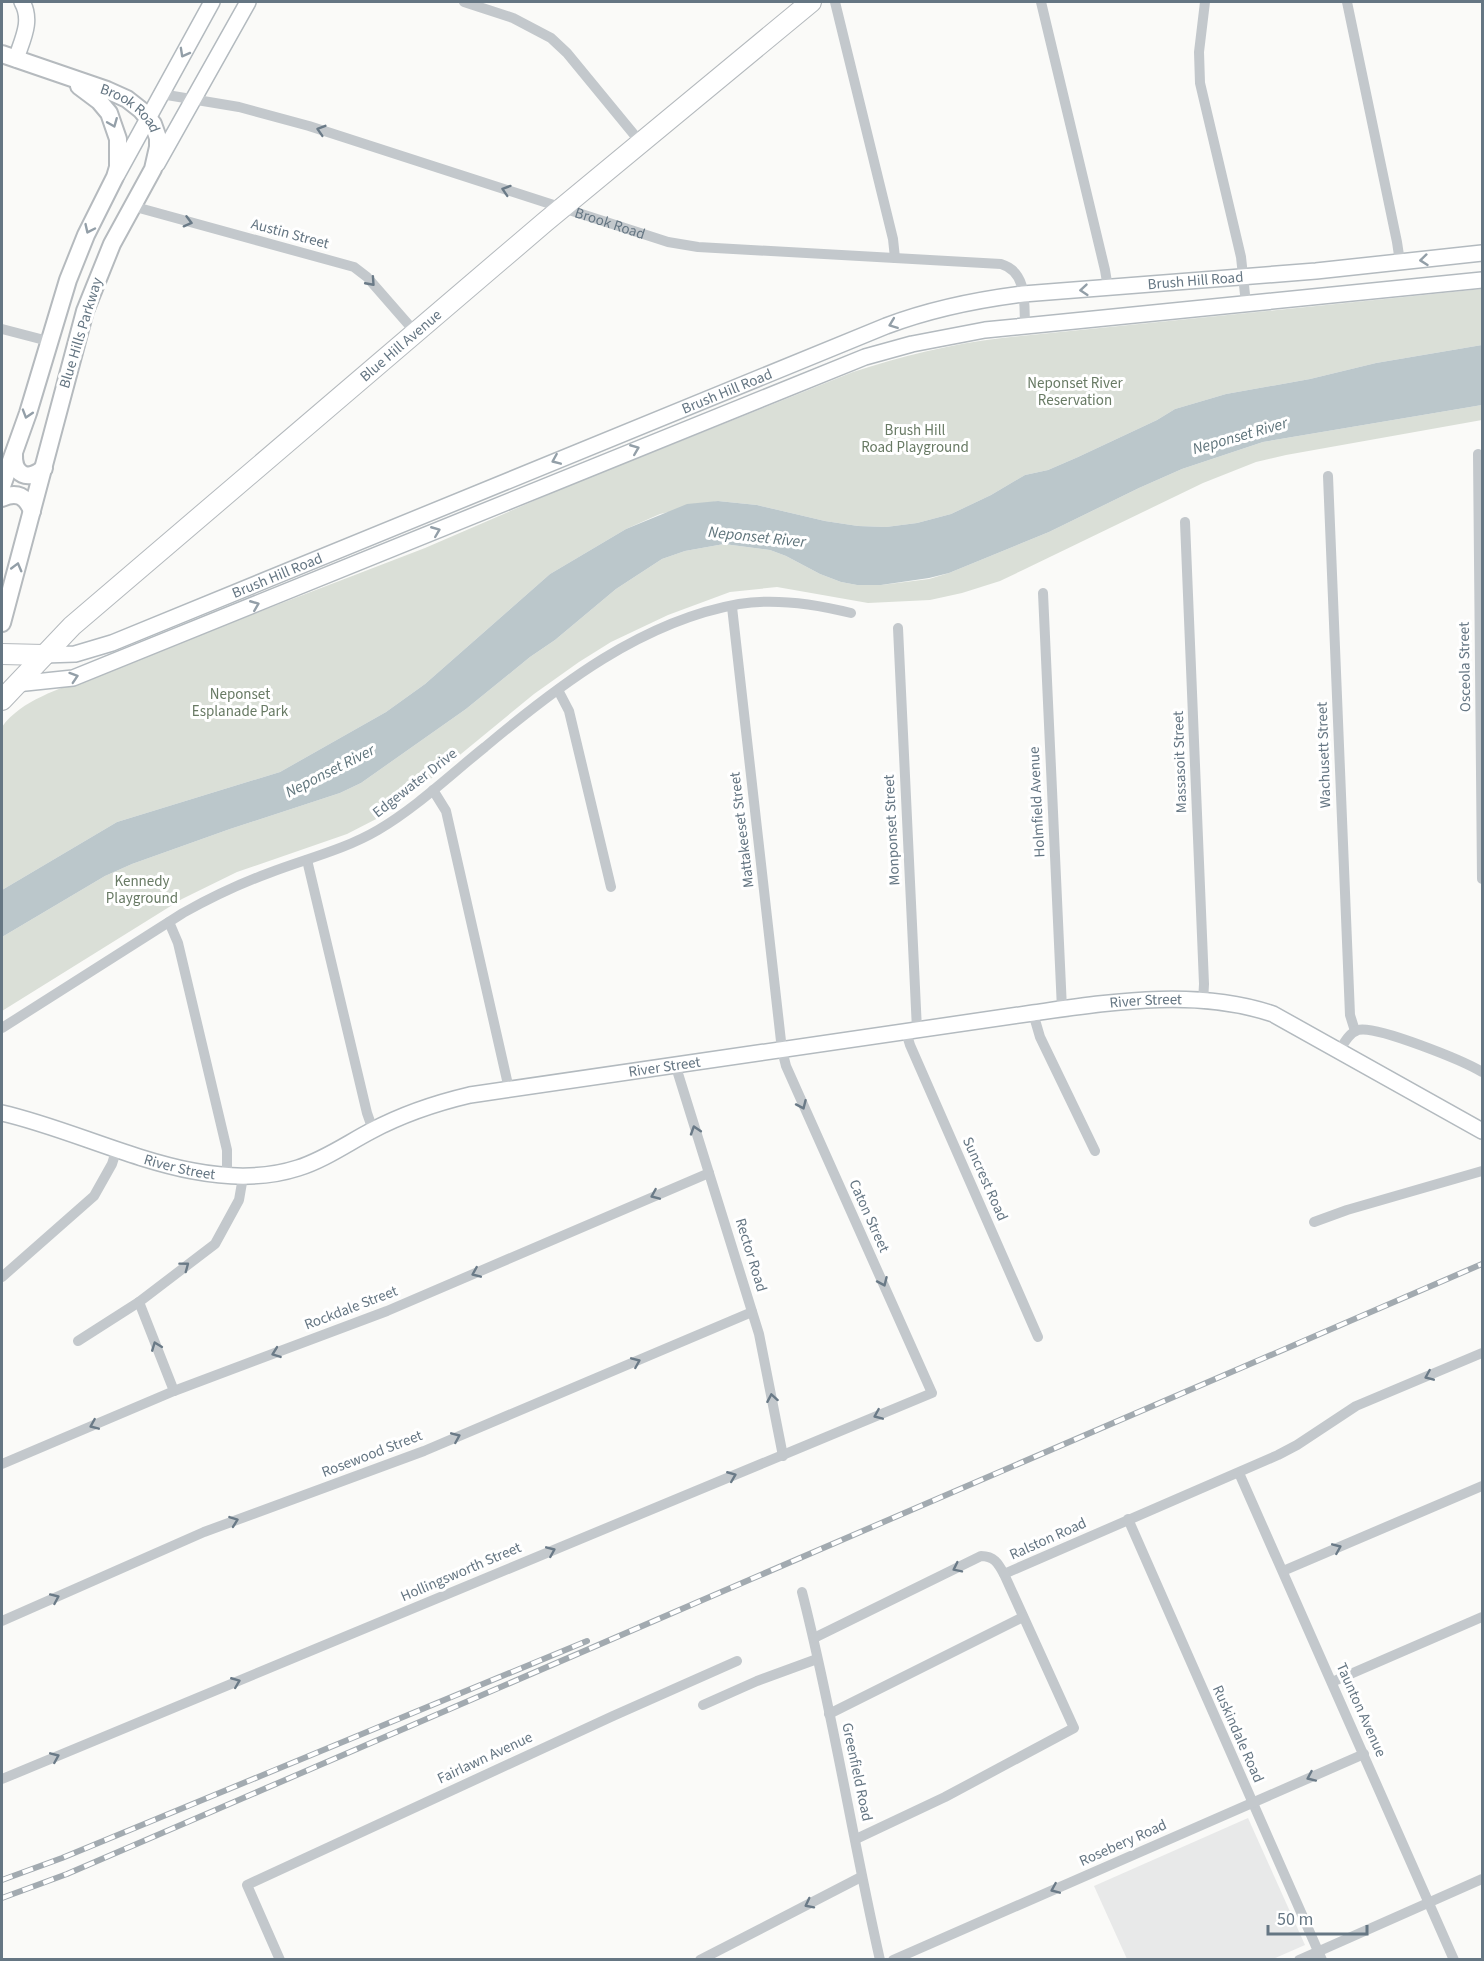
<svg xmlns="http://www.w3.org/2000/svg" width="1484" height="1961" viewBox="0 0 1484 1961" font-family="'Source Sans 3',sans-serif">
<rect width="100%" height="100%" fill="#fafaf8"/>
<path fill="#e8e9e9" d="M1248,1818L1305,1945L1273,1959H1127L1094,1886Z"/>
<g fill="#dadfd7">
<path d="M1482,289V345L1376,363L1310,379L1226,394L1175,409L1157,420L1078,457L1048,470L1025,475L991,495L951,514L917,523L886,527L858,526L825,521L757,505L718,501L660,514L626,529L550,574L425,684L386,712L280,772L117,822L2,890V727C21,700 60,689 90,677L425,548L561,489L853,372C902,356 951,344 1002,338Z"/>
<path d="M1482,405V420L1286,455L1256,462L1203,483L1023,570L1000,581L962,593L930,600L868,603L777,587L730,592L668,615L611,642L579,662L534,694L422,786L382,816L347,834L237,872L182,899L2,1011V937L105,876L132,864L230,829L340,793L361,783L466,709L530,657L555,640L616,589L662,559L685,551L724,544L770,550L786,556L820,574L841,582L857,585H881L929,579L949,573L1049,532L1139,488L1182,469L1263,442Z"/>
</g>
<path fill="#bbc7cb" d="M1482,345V405L1263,442L1182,469L1139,488L1049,532L949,573L929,578L881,585H857L841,582L820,574L786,556L770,550L724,544L685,551L662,559L616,589L555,640L530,657L466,709L361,783L340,793L230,829L132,864L105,876L2,937V890L117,822L280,772L386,712L425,684L550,574L626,529L687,504L718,501L757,505L825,521L858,526L886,527L917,523L951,514L991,495L1025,475L1048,470L1078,457L1157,420L1175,409L1226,394L1310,379L1376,363Z"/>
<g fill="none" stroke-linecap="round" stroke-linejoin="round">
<defs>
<g id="secondary">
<path d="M16,59C22,40 33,21 22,2"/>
<path d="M157,164L248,2"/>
<path d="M117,175L212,2"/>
<path id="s2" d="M44,655L75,654L112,643L886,326C931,309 975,300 1023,294L1316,271L1482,253"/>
<path d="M16,684L73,678L865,357L912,344L985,330L1482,280"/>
<path id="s3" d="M2,1113C95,1134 202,1199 298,1168C324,1160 348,1143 371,1131C403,1114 436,1103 470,1095L1033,1013C1111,1002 1196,988 1273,1014L1482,1131"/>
</g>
<g id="primary">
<path id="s4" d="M2,54L107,90L127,99L141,110L153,124L158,138V147L153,169L112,244L85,311L2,623"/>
<path d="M14,454C13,475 28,482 44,468"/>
<path d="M2,486L28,413L68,280L86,235L115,177L118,167V139L109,113L99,101L79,86"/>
<path d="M2,498C17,491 26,496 32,511"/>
</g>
<g id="highway">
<path d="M2,654L44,655"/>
<path id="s5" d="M2,700L72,626L545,222L811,2"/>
</g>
</defs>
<use href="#secondary" stroke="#b3babf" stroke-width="18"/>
<use href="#primary" stroke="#b5babe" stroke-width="20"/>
<use href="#highway" stroke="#b4b9bd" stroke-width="22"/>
<g stroke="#c3c8cc" stroke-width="10">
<path d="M464,2L513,18L551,38L567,53L641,143"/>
<path d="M835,2L893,239L895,258"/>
<path d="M1041,2L1105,270L1108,288"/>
<path d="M1205,2L1199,52L1200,83L1241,257L1246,304"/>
<path d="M1347,2L1397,242L1400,262"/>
<path id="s1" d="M161,94L239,107L309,126L668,242L698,247L1001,264C1028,272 1024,304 1025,326"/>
<path d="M132,206L354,267L367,277L415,332"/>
<path d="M2,329L48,341"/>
<path d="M1478,454L1482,879"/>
<path d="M1328,476L1350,1015L1355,1031"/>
<path d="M1185,522L1204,984L1203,1002"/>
<path d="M1043,593L1062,1009"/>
<path d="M898,628L917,1030"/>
<path d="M558,690L569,711L611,887"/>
<path d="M433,790L446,811L509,1089"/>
<path d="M307,860L367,1113L373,1130"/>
<path d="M169,922L178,943L227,1150V1177"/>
<path d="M1033,1013L1040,1037L1095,1151"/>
<path d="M2,1028L183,913C210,898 239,884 269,873C305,859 344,850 378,830C417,807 450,775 485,747C559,685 642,621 739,604C776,598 815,604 851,613"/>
<path d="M906,1032L910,1045L1038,1337"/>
<path d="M1339,1051C1344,1043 1349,1033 1358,1030C1376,1025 1464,1061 1482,1072"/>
<path d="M676,1067L759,1334L783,1456"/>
<path d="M1314,1222L1347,1210L1482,1171"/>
<path d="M2,1277L94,1196L112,1164L117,1148"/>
<path d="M139,1302L174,1391"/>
<path d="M78,1341L139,1302L215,1244L239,1200L243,1177"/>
<path d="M2,1464L174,1391L387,1311L709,1173"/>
<path d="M1239,1473L1454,1960"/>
<path d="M1128,1519L1322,1960"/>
<path d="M1283,1571L1482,1486"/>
<path d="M1004,1574L1278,1455L1297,1445L1356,1406L1482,1353"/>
<path d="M802,1592C833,1713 852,1837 880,1960"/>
<path d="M2,1621L204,1532L424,1451L752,1312"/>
<path d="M814,1638L981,1556C994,1556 998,1563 1004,1574L1074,1728L945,1797L856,1839"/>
<path d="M1332,1682L1482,1617"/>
<path d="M703,1705L757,1681L817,1659"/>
<path d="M829,1714L1023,1617"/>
<path d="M2,1779L932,1393L786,1066L782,1050L732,607"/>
<path d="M280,1960L247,1885L613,1716L737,1661"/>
<path d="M700,1960L861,1877"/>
<path d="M893,1960L1364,1754"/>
<path d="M1299,1960L1482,1879"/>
</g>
<use href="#secondary" stroke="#fff" stroke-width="15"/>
<use href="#primary" stroke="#fff" stroke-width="16"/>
<use href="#highway" stroke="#fff" stroke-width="20"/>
<defs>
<g id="rail">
<path d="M2,1880L62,1858L587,1641"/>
<path d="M2,1898L67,1874L1482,1264"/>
</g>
</defs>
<use href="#rail" stroke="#a2aab0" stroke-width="6"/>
<use href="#rail" stroke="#fff" stroke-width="4" stroke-dasharray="11" stroke-linecap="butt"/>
</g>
<defs><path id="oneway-chevron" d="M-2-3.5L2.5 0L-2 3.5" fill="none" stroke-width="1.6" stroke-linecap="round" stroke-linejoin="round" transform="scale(1.5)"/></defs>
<g stroke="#939fa8">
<use href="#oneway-chevron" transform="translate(184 53) rotate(119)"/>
<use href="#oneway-chevron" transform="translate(113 123) rotate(68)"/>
<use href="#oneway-chevron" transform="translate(89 229) rotate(115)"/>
<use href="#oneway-chevron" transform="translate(1424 260) rotate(174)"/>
<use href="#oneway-chevron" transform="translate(1084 290) rotate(175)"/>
<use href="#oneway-chevron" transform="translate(893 324) rotate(159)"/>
<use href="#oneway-chevron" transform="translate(27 414) rotate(107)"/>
<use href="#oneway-chevron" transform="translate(635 449) rotate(-22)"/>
<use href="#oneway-chevron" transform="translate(556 460) rotate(157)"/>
<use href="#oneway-chevron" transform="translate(436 531) rotate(-22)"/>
<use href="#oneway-chevron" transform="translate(17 567) rotate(-75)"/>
<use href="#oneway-chevron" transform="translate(255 605) rotate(-22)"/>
<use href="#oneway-chevron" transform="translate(74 677) rotate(-18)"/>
</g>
<g stroke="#6a7a87">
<use href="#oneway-chevron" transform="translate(321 130) rotate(-163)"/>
<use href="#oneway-chevron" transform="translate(506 190) rotate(-162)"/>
<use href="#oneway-chevron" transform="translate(188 222) rotate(15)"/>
<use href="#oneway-chevron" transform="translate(371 282) rotate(48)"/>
<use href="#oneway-chevron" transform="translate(802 1105) rotate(66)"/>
<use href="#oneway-chevron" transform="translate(695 1130) rotate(-108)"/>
<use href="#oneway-chevron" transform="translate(655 1195) rotate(157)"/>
<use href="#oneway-chevron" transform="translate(185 1266) rotate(-37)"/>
<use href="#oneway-chevron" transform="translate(476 1273) rotate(157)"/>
<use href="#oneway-chevron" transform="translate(883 1282) rotate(66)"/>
<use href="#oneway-chevron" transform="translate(156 1346) rotate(-111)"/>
<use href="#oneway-chevron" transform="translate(276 1353) rotate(160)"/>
<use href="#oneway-chevron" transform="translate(636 1362) rotate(-23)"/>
<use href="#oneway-chevron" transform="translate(1429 1376) rotate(157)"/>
<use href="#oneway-chevron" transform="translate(772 1398) rotate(-100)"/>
<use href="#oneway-chevron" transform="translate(878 1415) rotate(157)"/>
<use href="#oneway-chevron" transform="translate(94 1425) rotate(157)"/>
<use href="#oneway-chevron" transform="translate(456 1437) rotate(-23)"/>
<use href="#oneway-chevron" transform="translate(732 1476) rotate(-22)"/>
<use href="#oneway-chevron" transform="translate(234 1521) rotate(-20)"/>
<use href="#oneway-chevron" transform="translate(1337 1548) rotate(-23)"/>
<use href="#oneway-chevron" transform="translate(551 1551) rotate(-23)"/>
<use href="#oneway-chevron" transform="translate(957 1568) rotate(154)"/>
<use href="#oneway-chevron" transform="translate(55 1598) rotate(-24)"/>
<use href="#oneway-chevron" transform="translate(236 1682) rotate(-22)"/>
<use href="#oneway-chevron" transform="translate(55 1757) rotate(-23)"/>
<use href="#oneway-chevron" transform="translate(1311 1777) rotate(156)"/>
<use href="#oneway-chevron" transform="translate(1055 1889) rotate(157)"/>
<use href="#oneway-chevron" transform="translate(809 1904) rotate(153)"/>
</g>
<g text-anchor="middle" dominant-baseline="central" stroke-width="6" stroke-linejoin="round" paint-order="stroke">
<g font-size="15" fill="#657683" stroke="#fff">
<text stroke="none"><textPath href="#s4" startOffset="141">Brook Road</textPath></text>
<text stroke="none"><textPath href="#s1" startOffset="468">Brook Road</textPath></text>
<text transform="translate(290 234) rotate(15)">Austin Street</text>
<text stroke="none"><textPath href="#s2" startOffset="1220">Brush Hill Road</textPath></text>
<text transform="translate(81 333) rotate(-73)">Blue Hills Parkway</text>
<text stroke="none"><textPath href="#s5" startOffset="534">Blue Hill Avenue</textPath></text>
<text stroke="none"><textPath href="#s2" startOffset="734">Brush Hill Road</textPath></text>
<text stroke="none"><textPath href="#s2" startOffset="248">Brush Hill Road</textPath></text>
<text transform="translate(1465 667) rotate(-91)">Osceola Street</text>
<text transform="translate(1324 755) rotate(-92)">Wachusett Street</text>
<text transform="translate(1180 762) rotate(-92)">Massasoit Street</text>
<text transform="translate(415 783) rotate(-38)">Edgewater Drive</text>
<text transform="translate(1037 802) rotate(-93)">Holmfield Avenue</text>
<text transform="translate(742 830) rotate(-97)">Mattakeeset Street</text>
<text transform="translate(892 830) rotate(-93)">Monponset Street</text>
<text stroke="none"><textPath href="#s3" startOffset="1176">River Street</textPath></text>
<text stroke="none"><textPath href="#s3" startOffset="690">River Street</textPath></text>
<text stroke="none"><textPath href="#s3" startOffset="186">River Street</textPath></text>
<text transform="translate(985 1179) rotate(66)">Suncrest Road</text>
<text transform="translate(869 1216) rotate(66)">Caton Street</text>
<text transform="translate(751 1255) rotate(73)">Rector Road</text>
<text transform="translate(351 1308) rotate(-21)">Rockdale Street</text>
<text transform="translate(372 1454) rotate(-21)">Rosewood Street</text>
<text transform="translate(1048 1539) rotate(-24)">Ralston Road</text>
<text transform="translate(461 1572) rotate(-23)">Hollingsworth Street</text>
<text transform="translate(1361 1710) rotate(66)">Taunton Avenue</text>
<text transform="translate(1238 1734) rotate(66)">Ruskindale Road</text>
<text transform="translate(485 1758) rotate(-25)">Fairlawn Avenue</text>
<text transform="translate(857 1772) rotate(78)">Greenfield Road</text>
<text transform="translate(1123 1843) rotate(-24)">Rosebery Road</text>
</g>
<g font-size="15" fill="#687a64" stroke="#fff">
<text x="1075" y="383">Neponset River<tspan x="1075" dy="17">Reservation</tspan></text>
<text x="915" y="430">Brush Hill<tspan x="915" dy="17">Road Playground</tspan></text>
<text x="240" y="694">Neponset<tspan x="240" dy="17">Esplanade Park</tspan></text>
<text x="142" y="881">Kennedy<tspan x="142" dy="17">Playground</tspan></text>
</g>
<g font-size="16" font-style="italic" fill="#60757c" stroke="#fff">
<text transform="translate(1240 436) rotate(-16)">Neponset River</text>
<text transform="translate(757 537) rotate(6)">Neponset River</text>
<text transform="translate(330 771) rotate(-27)">Neponset River</text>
</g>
</g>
<rect width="1484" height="1961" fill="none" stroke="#657683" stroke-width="6"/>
<path d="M1268 1925v9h99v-9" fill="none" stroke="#657683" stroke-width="3"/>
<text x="1277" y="1925" font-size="18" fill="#657683" stroke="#ffffff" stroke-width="4.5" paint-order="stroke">50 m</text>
</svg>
